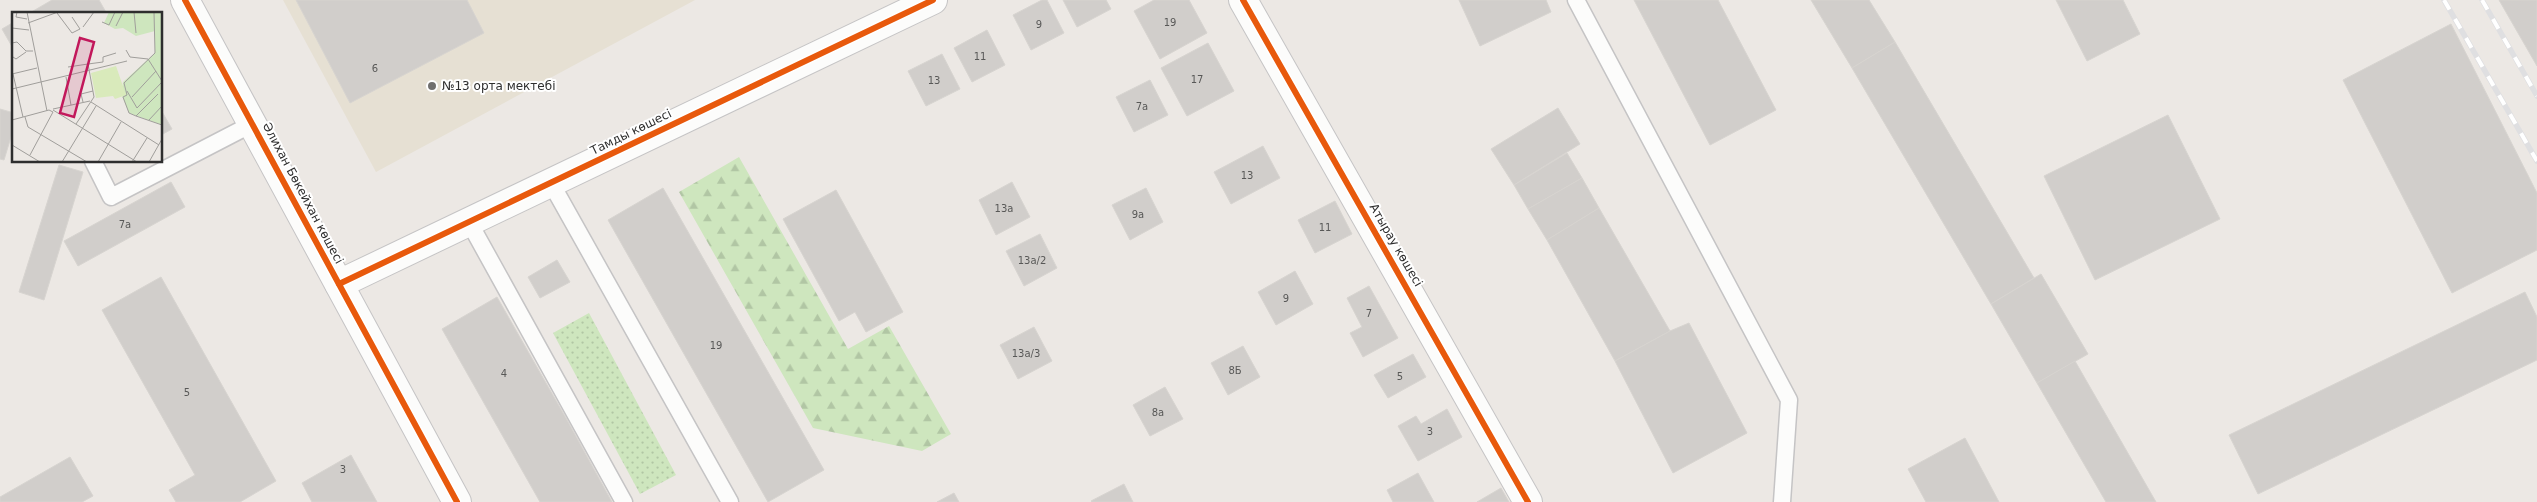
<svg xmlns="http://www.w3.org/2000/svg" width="2537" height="502" viewBox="0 0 2537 502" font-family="'DejaVu Sans',sans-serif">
<defs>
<pattern id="forest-firs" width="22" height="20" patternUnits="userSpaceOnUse" patternTransform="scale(1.25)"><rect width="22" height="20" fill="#cee6be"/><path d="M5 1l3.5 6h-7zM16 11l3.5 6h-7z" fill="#b1c6a4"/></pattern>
<pattern id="park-dots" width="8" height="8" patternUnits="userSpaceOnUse" patternTransform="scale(1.25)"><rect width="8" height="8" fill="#cee6be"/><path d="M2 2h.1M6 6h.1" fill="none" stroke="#b1c6a4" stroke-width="1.8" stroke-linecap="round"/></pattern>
</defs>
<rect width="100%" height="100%" fill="#ece8e4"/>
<path fill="#e6e0d3" d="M283,0H695L376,172Z"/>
<path fill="url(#forest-firs)" d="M739,157L848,349L889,326L951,434L922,451L813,428L679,192Z"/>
<path fill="url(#park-dots)" d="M589,313L676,475L640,494L553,333Z"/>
<g fill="#d1cecb" stroke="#d7d4d0">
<path d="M52,0H99L107,14H28Z"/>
<path d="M296,0H467L484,33L350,103Z"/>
<path d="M1042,0H1047L1064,33L1031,50L1013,15Z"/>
<path d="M1063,0H1106L1111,9L1077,27Z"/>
<path d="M1154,0H1189L1207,33L1160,59L1134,11Z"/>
<path d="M1459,0H1546L1551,12L1480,46Z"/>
<path d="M1634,0H1718L1776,110L1710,145Z"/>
<path d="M1811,0H1869L1895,42L1852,68Z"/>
<path d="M2056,0H2123L2140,34L2087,61Z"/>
<path d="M2499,0H2537V66Z"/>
<path d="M14,22V50L2,29Z"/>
<path d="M2451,24L2537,193V250L2452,293L2343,80Z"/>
<path d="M987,30L1005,65L972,82L954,48Z"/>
<path d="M1895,42L2034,278L1991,304L1852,68Z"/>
<path d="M1208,43L1234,91L1187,116L1161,68Z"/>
<path d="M942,54L960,89L926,106L908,71Z"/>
<path d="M1150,80L1168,115L1134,132L1116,97Z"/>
<path d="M1558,108L1580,144L1514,185L1491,149Z"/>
<path d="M0,109L14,113V127L4,160L0,159Z"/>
<path d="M161,110L172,129L161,135Z"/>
<path d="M2168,115L2220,219L2095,280L2044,176Z"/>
<path d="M1263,146L1280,178L1231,204L1214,172Z"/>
<path d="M1567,153L1582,178L1528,209L1514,185Z"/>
<path d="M59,165L83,172L44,300L19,292Z"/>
<path d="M1582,178L1599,208L1547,240L1528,209Z"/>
<path d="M171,182L185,207L78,266L64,241Z"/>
<path d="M1012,182L1030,217L996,235L979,200Z"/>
<path d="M663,188L824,470L768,502L608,220Z"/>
<path d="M1146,188L1163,222L1130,240L1112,205Z"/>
<path d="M836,190L903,312L866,332L855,312L839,321L783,219Z"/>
<path d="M1335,201L1352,234L1315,253L1298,220Z"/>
<path d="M1599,208L1670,331L1615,361L1547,240Z"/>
<path d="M1040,234L1057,268L1024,286L1006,251Z"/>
<path d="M557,260L570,282L540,298L528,277Z"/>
<path d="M1295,271L1313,304L1276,325L1258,292Z"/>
<path d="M2041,274L2088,354L2037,383L1991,304Z"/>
<path d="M161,277L276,481L240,502H176L169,490L195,475L102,310Z"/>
<path d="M1369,286L1398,338L1363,357L1350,333L1362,327L1347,298Z"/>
<path d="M2525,292L2537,317V360L2258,494L2229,435Z"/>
<path d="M497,297L566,418L612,502H540L442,329Z"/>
<path d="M1689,323L1747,433L1673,473L1615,361L1670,331Z"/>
<path d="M1034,327L1052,361L1018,379L1000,345Z"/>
<path d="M1243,346L1260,377L1228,395L1211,363Z"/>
<path d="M1413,354L1426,377L1388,398L1374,375Z"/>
<path d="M2075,361L2156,502H2106L2037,383Z"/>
<path d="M1165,387L1183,419L1150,436L1133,405Z"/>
<path d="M1447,409L1462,437L1418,461L1398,426L1416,416L1421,424Z"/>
<path d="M1965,438L1999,502H1926L1908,469Z"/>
<path d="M351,455L377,502H312L302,483Z"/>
<path d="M70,457L93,496L82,502H0V497Z"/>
<path d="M1418,473L1434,502H1393L1387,490Z"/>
<path d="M1124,484L1133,502H1092L1091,501Z"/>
<path d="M1501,488L1509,502H1477Z"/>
<path d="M954,493L959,502H937Z"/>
</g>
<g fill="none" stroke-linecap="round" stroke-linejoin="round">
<defs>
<g id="lane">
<path d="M1576,0L1789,400L1782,502"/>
<path d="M93,161L111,197L252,124"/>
<path d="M551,183L730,502"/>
<path d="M469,222L624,502"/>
</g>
<g id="street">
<path d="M185,0L457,502"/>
<path d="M1243,0L1528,502"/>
<path d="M339,284L933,0"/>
</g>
</defs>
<use href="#lane" stroke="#c5c4c5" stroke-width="19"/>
<use href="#street" stroke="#c5c4c5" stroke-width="30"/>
<use href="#lane" stroke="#fcfcfb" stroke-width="16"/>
<use href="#street" stroke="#fcfcfb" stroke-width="28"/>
<defs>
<g id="rail">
<path d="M2444,0L2537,161"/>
<path d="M2482,0L2537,96"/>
</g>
</defs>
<use href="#rail" stroke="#dfdfe1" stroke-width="5.5"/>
<use href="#rail" stroke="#fff" stroke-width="4" stroke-dasharray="11" stroke-linecap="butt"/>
<defs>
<g id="cycleway">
<path d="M185,0L457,502"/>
<path d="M1243,0L1528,502"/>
<path d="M339,284L933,0"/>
</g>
</defs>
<use href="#cycleway" stroke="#fff" stroke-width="9"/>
<use href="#cycleway" stroke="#e8590c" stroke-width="6"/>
</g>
<circle fill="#706f6e" stroke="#fff" stroke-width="2" cx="432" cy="86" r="5"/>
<g text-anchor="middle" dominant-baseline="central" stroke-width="4" stroke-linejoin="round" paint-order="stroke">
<g font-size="10" fill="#585857">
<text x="1170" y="22">19</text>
<text x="1039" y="24">9</text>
<text x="980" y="56">11</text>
<text x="375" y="68">6</text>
<text x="1197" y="79">17</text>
<text x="934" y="80">13</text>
<text x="1142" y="106">7а</text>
<text x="1247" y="175">13</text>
<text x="1004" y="208">13а</text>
<text x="1138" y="214">9а</text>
<text x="125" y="224">7а</text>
<text x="1325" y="227">11</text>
<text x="1032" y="260">13а/2</text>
<text x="1286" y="298">9</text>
<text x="1369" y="313">7</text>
<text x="716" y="345">19</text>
<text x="1026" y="353">13а/3</text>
<text x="1235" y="370">8Б</text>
<text x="504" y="373">4</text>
<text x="1400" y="376">5</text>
<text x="187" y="392">5</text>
<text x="1158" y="412">8а</text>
<text x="1430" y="431">3</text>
<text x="343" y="469">3</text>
</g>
<g font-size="12" fill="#2e2e2e" stroke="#fff" text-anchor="start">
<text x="442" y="86">№13 орта мектебі</text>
</g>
<g font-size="12" fill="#2e2e2e" stroke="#fff">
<text transform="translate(631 132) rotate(-26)">Тамды көшесі</text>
<text transform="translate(303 193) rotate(62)">Әлихан Бөкейхан көшесі</text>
<text transform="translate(1396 245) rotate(60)">Атырау көшесі</text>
</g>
</g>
<g transform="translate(12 12)">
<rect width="150" height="150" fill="#ece8e4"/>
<path d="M97,0H150V113L117,101L110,84L111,70L143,41V19L124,24L111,16L103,17L92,11Z" fill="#cee6be"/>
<path d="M104,54L114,83L103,87L101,84L84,86L79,61Z" fill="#d9eabb"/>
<path fill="none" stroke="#a09e9b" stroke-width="1" d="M5,0L4,5L15,7M15,0L35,99M122,0L124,21M142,0L143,41L112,71L115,83L111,85L117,101L124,104L146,82M45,1L60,21L68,17L60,5M90,10L97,13L103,0M16,11L46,0M104,14L111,0M71,15L82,0M0,16L17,18M0,31L5,30L14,39H21M114,38L118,45L136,47M1,45L4,47L14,40M136,47L150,69M56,55L76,52M0,62L25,56M1,62L11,105M54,65L59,93M0,77L115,49M115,79L125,96L150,70M120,85L144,59M71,90L69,82L81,79M79,90L147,133M41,97L78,89M41,98L125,150M124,104L150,113M13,105L16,115L75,150M0,108L37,98L41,100L18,143M137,108L150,94M64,112L82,85L76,52L91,50V45L104,41M0,133L28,150M50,150L84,94M86,150L109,110M120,150L135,126M137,150L150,127"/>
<path fill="#c2185b" fill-opacity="0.15" stroke="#c2185b" stroke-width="2.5" d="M68,26L82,30L62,105L48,101Z"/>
<rect width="150" height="150" fill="none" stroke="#2e2e2e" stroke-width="2.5"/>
</g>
</svg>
